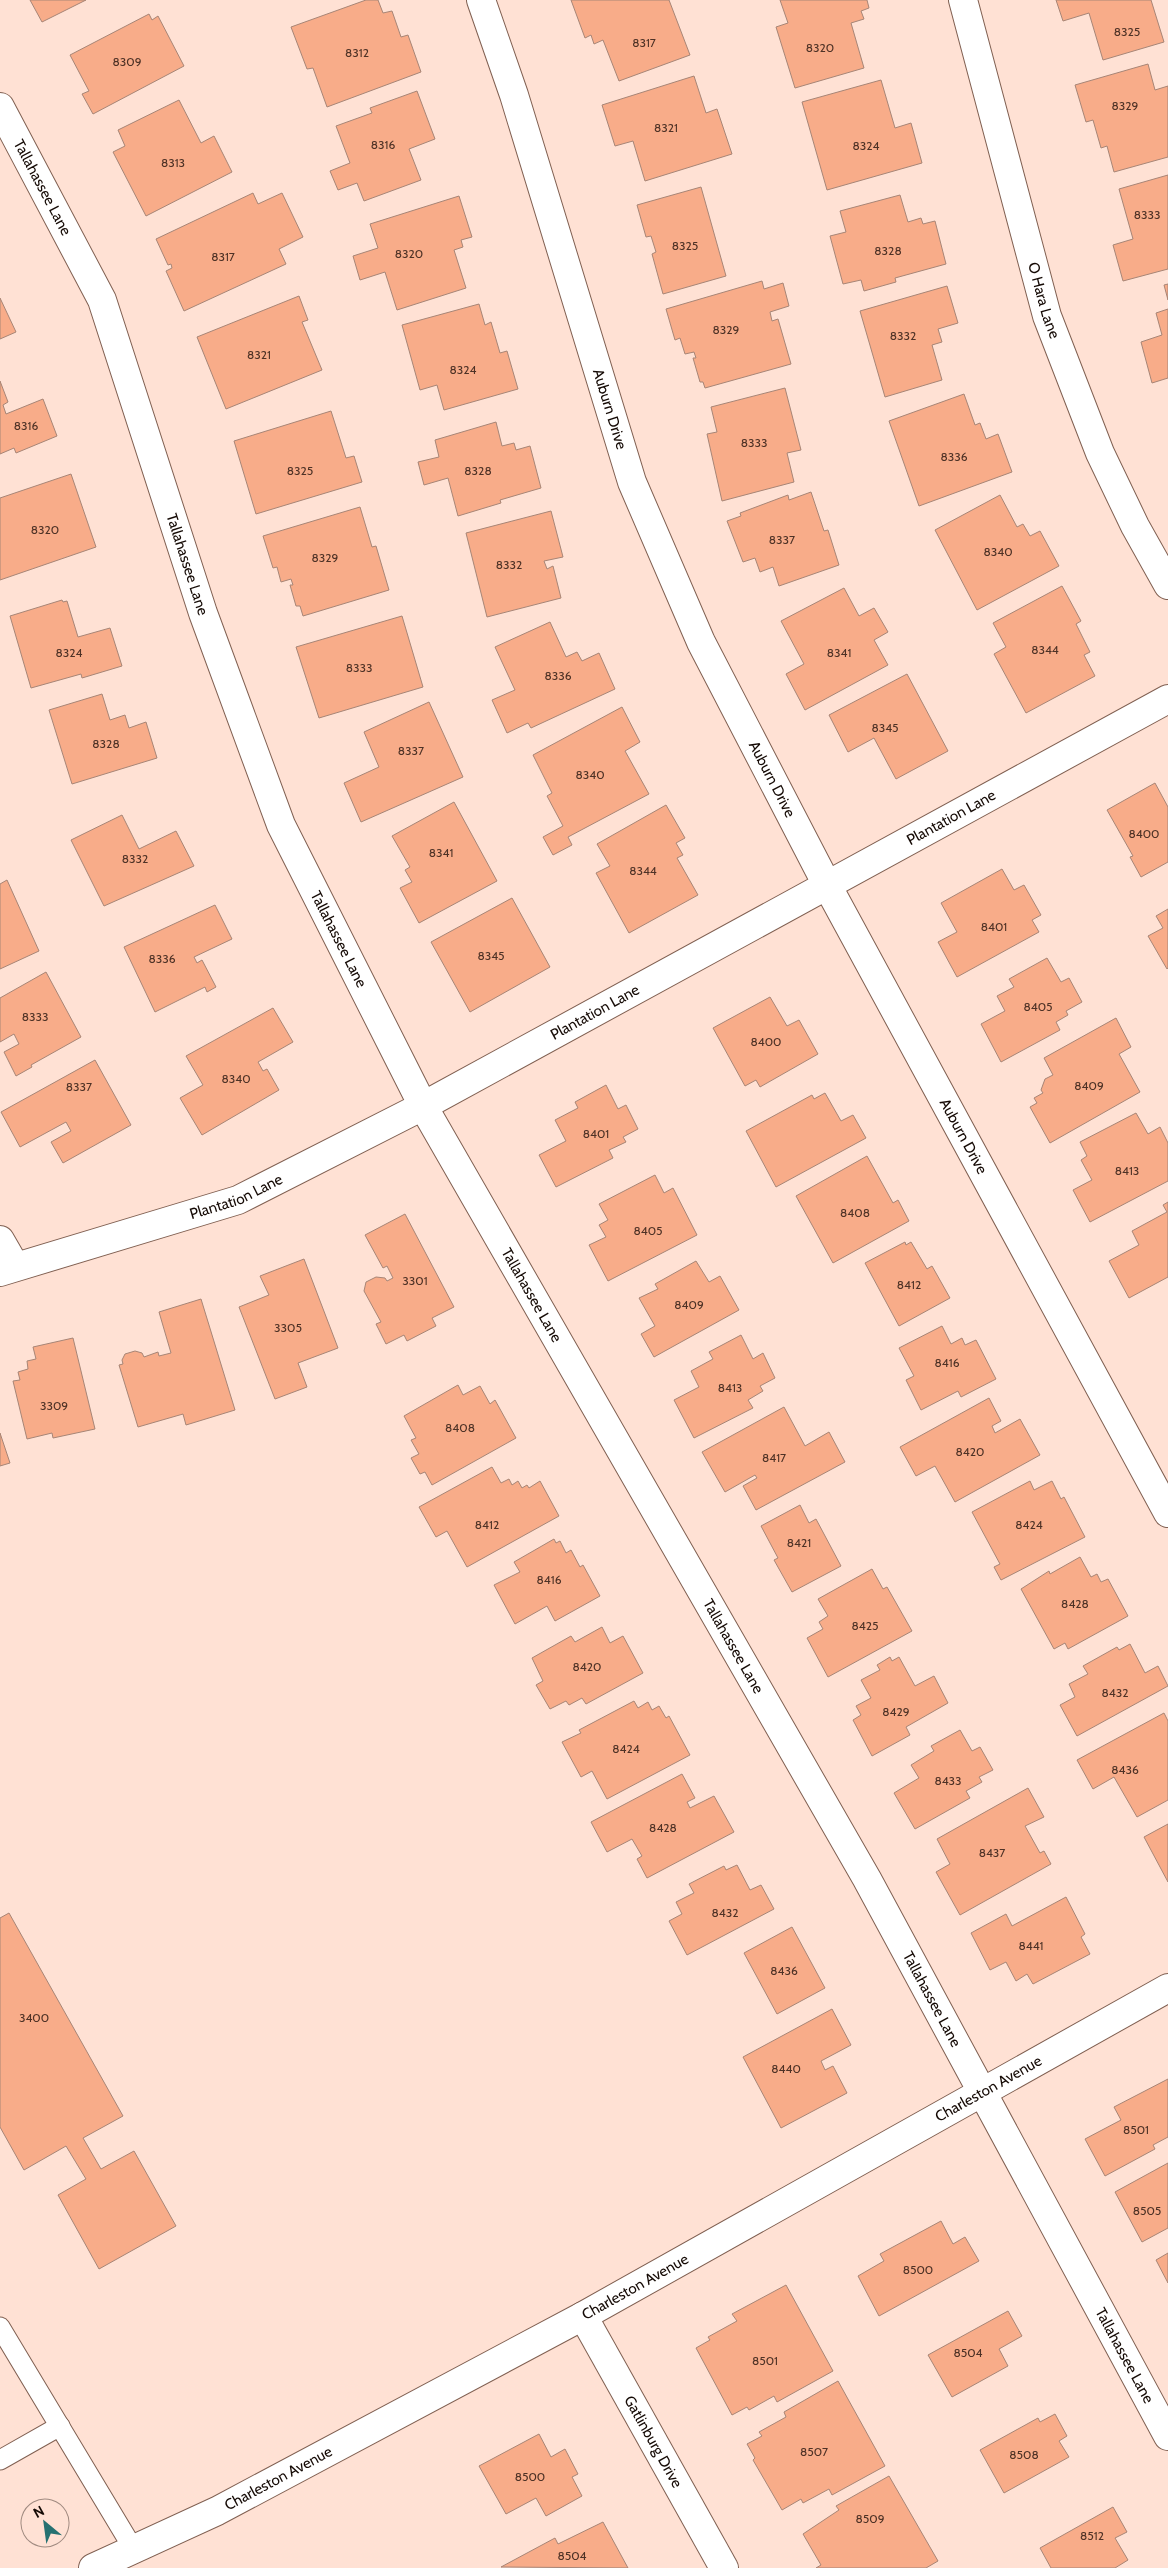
<svg xmlns="http://www.w3.org/2000/svg" width="1168" height="2568" viewBox="0 0 1168 2568" font-family="Cabin,sans-serif">
<rect width="100%" height="100%" fill="#ffe1d4"/>
<g fill="#f8ac89" stroke="#a78576">
<path d="M30,0H86L42,22Z"/>
<path d="M366,0H378L383,13L392,11L401,37L408,35L421,72L327,107L313,68L307,69L291,27Z"/>
<path d="M571,0H669L690,55L619,81L603,40L594,44L591,35L585,38Z"/>
<path d="M780,0H867L869,8L861,11L864,19L851,23L864,68L795,88L776,27L788,23Z"/>
<path d="M1056,0H1151L1164,42L1103,60L1089,13L1063,21Z"/>
<path d="M149,14L152,20L158,16L184,66L93,114L82,94L89,91L70,55Z"/>
<path d="M1148,64L1155,90L1168,86V157L1114,172L1107,146L1101,148L1093,120L1086,122L1075,85Z"/>
<path d="M694,76L706,113L717,109L732,154L645,181L633,141L615,146L602,105Z"/>
<path d="M881,80L895,128L911,123L922,163L827,190L802,102Z"/>
<path d="M417,91L435,139L409,149L421,180L364,201L357,183L338,190L330,171L350,163L336,126L372,113L370,108Z"/>
<path d="M179,100L201,143L214,136L232,172L146,216L113,152L125,146L118,130Z"/>
<path d="M1168,175V269L1123,281L1113,245L1133,239L1119,189Z"/>
<path d="M701,187L726,276L663,294L652,254L656,252L651,236L646,237L637,205Z"/>
<path d="M253,193L258,204L282,193L303,237L279,249L286,264L184,311L166,271L172,268L171,264L168,265L156,239Z"/>
<path d="M900,195L908,222L921,218L923,224L935,221L946,264L895,278L896,282L864,291L861,280L843,284L830,236L846,232L840,211Z"/>
<path d="M459,196L472,237L461,240L463,247L454,250L466,288L397,310L385,272L360,280L353,256L378,248L370,224Z"/>
<path d="M762,281L764,289L783,283L789,306L770,312L772,321L778,319L791,364L705,388L703,382H700L693,358H696L694,352L685,354L680,338L675,340L666,309Z"/>
<path d="M1168,284V300L1164,285Z"/>
<path d="M947,286L958,323L938,329L942,342L932,345L942,380L885,397L860,311Z"/>
<path d="M299,296L308,320L302,322L322,370L226,409L197,337Z"/>
<path d="M0,298L16,332L0,339Z"/>
<path d="M479,304L485,325L491,322L500,353L507,351L518,389L444,410L437,385L420,390L402,325Z"/>
<path d="M1168,309V378L1152,383L1141,342L1162,335L1156,313Z"/>
<path d="M0,381L8,402L3,405L6,414L43,399L57,436L16,453L14,448L0,454Z"/>
<path d="M785,388L801,450L787,453L794,482L722,501L707,434L717,432L711,407Z"/>
<path d="M964,394L975,425L980,423L986,439L998,434L1012,472L919,506L889,421Z"/>
<path d="M331,411L346,458L354,456L362,482L256,514L234,441Z"/>
<path d="M496,422L502,446L514,443L516,450L530,446L541,488L500,500L501,503L458,516L448,478L424,485L418,462L439,457L435,440Z"/>
<path d="M71,474L96,547L0,580V498Z"/>
<path d="M811,492L824,531L828,530L839,565L779,586L773,567L760,572L755,558L743,562L727,521L741,516L740,513L788,495L789,500Z"/>
<path d="M1000,495L1017,527L1023,524L1030,536L1040,531L1059,566L977,610L935,530Z"/>
<path d="M360,507L372,547L376,546L389,590L303,616L300,606H296L290,585H293L291,579L281,582L277,567L273,568L263,536Z"/>
<path d="M551,511L563,557L544,561L547,569L553,566L561,598L487,617L466,533Z"/>
<path d="M1062,586L1081,621L1076,624L1090,652L1084,655L1095,676L1026,713L994,654L1006,647L993,623Z"/>
<path d="M844,588L859,616L874,608L888,632L874,640L888,665L805,710L786,674L804,664L781,621Z"/>
<path d="M62,600L63,602L67,601L78,637L110,628L122,666L82,678L81,674L31,688L10,616Z"/>
<path d="M402,616L423,687L319,718L296,647Z"/>
<path d="M550,622L566,657L577,652L582,661L599,653L615,689L531,728L528,723L507,733L492,700L515,690L495,647Z"/>
<path d="M907,674L948,751L896,779L874,738L848,752L829,715Z"/>
<path d="M102,694L110,720L125,715L129,728L146,722L157,758L72,784L49,710Z"/>
<path d="M429,702L463,777L361,822L344,783L379,767L364,732Z"/>
<path d="M622,707L640,742L625,751L649,794L568,837L572,845L553,855L543,837L563,826L547,796L552,793L533,755Z"/>
<path d="M1155,783L1168,807V862L1141,877L1130,857L1133,856L1107,810Z"/>
<path d="M454,802L497,881L419,923L400,888L412,882L405,870L410,867L392,836Z"/>
<path d="M666,805L685,838L676,843L683,855L677,858L698,895L629,933L596,873L610,866L597,844Z"/>
<path d="M122,815L139,849L176,831L194,866L104,906L71,840Z"/>
<path d="M1002,869L1014,890L1024,885L1041,915L1032,920L1039,932L957,977L938,942L957,932L941,903Z"/>
<path d="M7,880L39,951L0,969V884Z"/>
<path d="M512,898L550,967L470,1012L431,942Z"/>
<path d="M215,905L232,939L194,957L197,963L202,960L216,987L207,992L205,987L155,1012L124,947Z"/>
<path d="M1168,909V968L1167,969L1148,936L1163,928L1156,916Z"/>
<path d="M1047,958L1061,982L1069,978L1082,1002L1066,1011L1068,1015L1056,1022L1060,1030L1001,1062L981,1024L1005,1011L997,996L1014,987L1009,979Z"/>
<path d="M46,972L81,1037L31,1065L32,1067L16,1076L4,1052L19,1044L14,1034L0,1042V998Z"/>
<path d="M770,997L787,1026L799,1020L818,1054L760,1087L756,1080L745,1086L713,1028Z"/>
<path d="M273,1008L293,1042L258,1062L263,1071L267,1069L279,1090L202,1135L180,1098L203,1085L186,1056Z"/>
<path d="M1116,1018L1131,1047L1119,1054L1140,1092L1050,1143L1030,1107L1037,1103L1034,1098L1043,1093L1041,1090L1045,1079L1053,1075L1044,1058Z"/>
<path d="M95,1060L131,1125L63,1163L51,1142L71,1131L66,1122L20,1147L1,1112Z"/>
<path d="M606,1085L618,1109L626,1105L638,1129L623,1137L626,1142L609,1150L613,1158L556,1187L539,1155L566,1141L555,1120L578,1108L575,1102Z"/>
<path d="M825,1093L841,1121L853,1115L866,1138L776,1187L746,1131L812,1095L814,1099Z"/>
<path d="M1136,1113L1148,1134L1160,1127L1168,1143V1181L1090,1222L1073,1190L1092,1180L1081,1160L1087,1156L1080,1142Z"/>
<path d="M867,1156L893,1203L898,1200L909,1221L833,1263L796,1196Z"/>
<path d="M655,1175L664,1193L673,1188L697,1235L608,1281L589,1245L606,1237L599,1225L608,1220L599,1204Z"/>
<path d="M1168,1202V1277L1129,1298L1109,1261L1139,1245L1132,1231L1167,1212L1163,1205Z"/>
<path d="M405,1214L454,1307L432,1318L436,1326L407,1341L404,1335L386,1344L376,1324L381,1322L364,1291L366,1282L376,1277L385,1278L387,1281L393,1278L387,1266L383,1268L365,1235Z"/>
<path d="M905,1242L906,1245L911,1242L927,1269L932,1266L950,1298L899,1326L865,1263Z"/>
<path d="M304,1259L338,1348L298,1363L307,1387L275,1399L239,1307L269,1295L260,1276Z"/>
<path d="M696,1261L709,1282L720,1276L739,1310L654,1357L641,1334L655,1326L639,1298L658,1289L655,1284Z"/>
<path d="M201,1299L235,1410L186,1425L183,1414L138,1427L119,1365L123,1364L122,1360L125,1354L135,1351L142,1353L144,1357L158,1352L159,1356L171,1353L159,1312Z"/>
<path d="M942,1326L951,1344L962,1338L965,1345L976,1340L996,1379L961,1397L958,1391L921,1410L906,1380L914,1376L899,1348Z"/>
<path d="M741,1335L753,1359L763,1353L775,1378L760,1386L763,1391L748,1400L753,1408L694,1438L674,1400L699,1387L691,1371L713,1359L709,1352Z"/>
<path d="M73,1338L95,1429L53,1438L52,1433L27,1439L13,1381L20,1380L18,1372L28,1369L27,1361L36,1359L33,1347Z"/>
<path d="M458,1385L463,1395L480,1386L490,1404L495,1400L516,1438L432,1485L425,1472L420,1474L411,1458L419,1454L411,1440L416,1438L404,1416Z"/>
<path d="M989,1398L1001,1421L992,1426L995,1433L1020,1419L1040,1455L955,1502L935,1466L916,1476L900,1447Z"/>
<path d="M784,1407L805,1446L829,1432L845,1462L756,1510L743,1486L757,1478L755,1475L725,1492L702,1452Z"/>
<path d="M0,1433L10,1463L0,1466Z"/>
<path d="M492,1467L501,1483L509,1479L512,1485L518,1481L522,1488L527,1485L529,1488L540,1481L559,1516L467,1567L447,1531L436,1537L419,1507Z"/>
<path d="M1030,1481L1034,1490L1052,1481L1061,1499L1064,1497L1085,1537L1001,1580L994,1567L1000,1564L972,1512Z"/>
<path d="M800,1505L809,1523L816,1519L841,1566L792,1592L774,1560L778,1558L761,1526Z"/>
<path d="M554,1539L556,1543L560,1541L566,1553L571,1550L580,1567L583,1565L600,1596L555,1621L547,1606L515,1624L494,1585L520,1572L514,1562Z"/>
<path d="M1080,1557L1091,1577L1097,1574L1101,1582L1108,1579L1128,1616L1068,1649L1065,1643L1054,1649L1021,1589L1049,1571L1050,1574Z"/>
<path d="M872,1569L883,1589L887,1587L912,1631L828,1677L807,1638L823,1629L819,1622L828,1616L818,1599Z"/>
<path d="M602,1627L610,1643L623,1636L643,1673L586,1704L582,1698L569,1705L566,1701L550,1709L536,1685L543,1681L532,1658L571,1636L575,1642Z"/>
<path d="M1130,1644L1145,1673L1158,1666L1168,1686L1077,1736L1060,1705L1075,1697L1069,1684L1088,1674L1083,1666L1117,1647L1119,1650Z"/>
<path d="M890,1657L892,1661L899,1657L915,1686L934,1676L948,1703L906,1727L910,1735L872,1756L853,1720L861,1715L856,1706L871,1698L861,1680L880,1670L877,1665Z"/>
<path d="M634,1701L638,1708L648,1702L652,1710L659,1706L666,1718L669,1716L690,1755L607,1799L592,1771L581,1777L562,1742L581,1733L579,1730Z"/>
<path d="M1164,1713L1168,1721V1800L1137,1817L1114,1777L1093,1789L1077,1760Z"/>
<path d="M960,1730L972,1751L980,1747L993,1770L979,1777L982,1782L966,1791L970,1798L915,1829L894,1793L919,1778L911,1765L934,1751L931,1746Z"/>
<path d="M682,1774L695,1798L687,1802L690,1808L714,1796L734,1832L647,1878L637,1859L642,1856L632,1839L607,1852L591,1822Z"/>
<path d="M1028,1788L1044,1817L1025,1826L1040,1853L1044,1851L1051,1864L960,1915L936,1872L950,1864L937,1839Z"/>
<path d="M1168,1824V1882L1144,1837Z"/>
<path d="M737,1865L750,1890L761,1885L774,1909L687,1955L669,1921L682,1914L676,1902L694,1893L689,1884L724,1866L726,1870Z"/>
<path d="M1066,1897L1085,1934L1081,1937L1090,1954L1033,1984L1027,1974L1016,1981L1006,1962L990,1970L971,1933L1006,1914L1012,1926Z"/>
<path d="M9,1913L123,2116L83,2138L101,2169L134,2151L176,2226L99,2269L58,2195L86,2179L66,2146L24,2170L0,2127V1918Z"/>
<path d="M792,1927L825,1988L777,2014L744,1953Z"/>
<path d="M832,2009L851,2045L821,2061L825,2070L833,2066L847,2093L781,2128L743,2057Z"/>
<path d="M1168,2079V2137L1153,2145L1155,2149L1105,2176L1085,2139L1121,2120L1114,2107Z"/>
<path d="M1168,2163V2228L1142,2242L1115,2192Z"/>
<path d="M941,2221L953,2244L965,2237L979,2261L879,2316L858,2276L884,2261L880,2254Z"/>
<path d="M1168,2253V2283L1156,2260Z"/>
<path d="M786,2285L833,2371L777,2402L774,2396L749,2410L747,2407L732,2415L696,2348L710,2340L708,2337L737,2321L732,2314Z"/>
<path d="M1008,2311L1022,2336L999,2349L1008,2366L952,2397L928,2355Z"/>
<path d="M838,2381L885,2466L832,2495L829,2489L803,2503L801,2499L782,2510L753,2460L755,2458L747,2444L762,2436L759,2432L786,2417L784,2412Z"/>
<path d="M1055,2414L1067,2436L1059,2441L1069,2457L1004,2493L980,2450L1038,2418L1040,2422Z"/>
<path d="M539,2434L551,2457L565,2449L578,2474L572,2477L582,2496L546,2516L536,2498L506,2514L479,2466Z"/>
<path d="M889,2476L938,2561L926,2568H816L821,2565L803,2534L839,2510L836,2506Z"/>
<path d="M1113,2507L1127,2532L1115,2538L1128,2560L1115,2568H1051L1040,2548Z"/>
<path d="M603,2522L628,2568L501,2567L555,2538L558,2544Z"/>
</g>
<g fill="none" stroke-linecap="round" stroke-linejoin="round">
<defs>
<g id="lane">
<path d="M0,2327L134,2550"/>
<path d="M0,2460L60,2426"/>
</g>
<g id="street">
<path id="s1" d="M481,0L514,95L632,482L701,642L827,885L1168,1513"/>
<path id="s2" d="M963,0L1047,316L1100,453L1135,526L1168,585"/>
<path id="s3" d="M0,107L102,300L203,613L281,825L423,1106L867,1879L1168,2436"/>
<path d="M0,1240L15,1266"/>
<path id="s4" d="M0,1272L238,1200L423,1106L1168,699"/>
<path id="s5" d="M583,2316L724,2568"/>
</g>
<g id="secondary">
<path id="s6" d="M93,2568L217,2511L583,2316L1168,1988"/>
</g>
</defs>
<use href="#lane" stroke="#806052" stroke-width="21"/>
<use href="#street" stroke="#806052" stroke-width="30"/>
<use href="#secondary" stroke="#806052" stroke-width="30"/>
<use href="#lane" stroke="#fff" stroke-width="19"/>
<use href="#street" stroke="#fff" stroke-width="28"/>
<use href="#secondary" stroke="#fff" stroke-width="28"/>
</g>
<g text-anchor="middle" dominant-baseline="central" stroke-width="4.5" stroke-linejoin="round" paint-order="stroke">
<g font-size="12" fill="#4e3226">
<text x="1127" y="31">8325</text>
<text x="644" y="42">8317</text>
<text x="820" y="47">8320</text>
<text x="357" y="52">8312</text>
<text x="127" y="61">8309</text>
<text x="1125" y="105">8329</text>
<text x="666" y="127">8321</text>
<text x="383" y="144">8316</text>
<text x="866" y="145">8324</text>
<text x="173" y="162">8313</text>
<text x="1147" y="214">8333</text>
<text x="685" y="245">8325</text>
<text x="888" y="250">8328</text>
<text x="409" y="253">8320</text>
<text x="223" y="256">8317</text>
<text x="726" y="329">8329</text>
<text x="903" y="335">8332</text>
<text x="259" y="354">8321</text>
<text x="463" y="369">8324</text>
<text x="26" y="425">8316</text>
<text x="754" y="442">8333</text>
<text x="954" y="456">8336</text>
<text x="300" y="470">8325</text>
<text x="478" y="470">8328</text>
<text x="45" y="529">8320</text>
<text x="782" y="539">8337</text>
<text x="998" y="551">8340</text>
<text x="325" y="557">8329</text>
<text x="509" y="564">8332</text>
<text x="1045" y="649">8344</text>
<text x="69" y="652">8324</text>
<text x="839" y="652">8341</text>
<text x="359" y="667">8333</text>
<text x="558" y="675">8336</text>
<text x="885" y="727">8345</text>
<text x="106" y="743">8328</text>
<text x="411" y="750">8337</text>
<text x="590" y="774">8340</text>
<text x="1144" y="833">8400</text>
<text x="441" y="852">8341</text>
<text x="135" y="858">8332</text>
<text x="643" y="870">8344</text>
<text x="994" y="926">8401</text>
<text x="491" y="955">8345</text>
<text x="162" y="958">8336</text>
<text x="1038" y="1006">8405</text>
<text x="35" y="1016">8333</text>
<text x="766" y="1041">8400</text>
<text x="236" y="1078">8340</text>
<text x="1089" y="1085">8409</text>
<text x="79" y="1086">8337</text>
<text x="596" y="1133">8401</text>
<text x="1127" y="1170">8413</text>
<text x="855" y="1212">8408</text>
<text x="648" y="1230">8405</text>
<text x="415" y="1280">3301</text>
<text x="909" y="1284">8412</text>
<text x="689" y="1304">8409</text>
<text x="288" y="1327">3305</text>
<text x="947" y="1362">8416</text>
<text x="730" y="1387">8413</text>
<text x="54" y="1405">3309</text>
<text x="460" y="1427">8408</text>
<text x="970" y="1451">8420</text>
<text x="774" y="1457">8417</text>
<text x="487" y="1524">8412</text>
<text x="1029" y="1524">8424</text>
<text x="799" y="1542">8421</text>
<text x="549" y="1579">8416</text>
<text x="1075" y="1603">8428</text>
<text x="865" y="1625">8425</text>
<text x="587" y="1666">8420</text>
<text x="1115" y="1692">8432</text>
<text x="896" y="1711">8429</text>
<text x="626" y="1748">8424</text>
<text x="1125" y="1769">8436</text>
<text x="948" y="1780">8433</text>
<text x="663" y="1827">8428</text>
<text x="992" y="1852">8437</text>
<text x="725" y="1912">8432</text>
<text x="1031" y="1945">8441</text>
<text x="784" y="1970">8436</text>
<text x="34" y="2017">3400</text>
<text x="786" y="2068">8440</text>
<text x="1136" y="2129">8501</text>
<text x="1147" y="2210">8505</text>
<text x="918" y="2269">8500</text>
<text x="968" y="2352">8504</text>
<text x="765" y="2360">8501</text>
<text x="814" y="2451">8507</text>
<text x="1024" y="2454">8508</text>
<text x="530" y="2476">8500</text>
<text x="870" y="2518">8509</text>
<text x="1092" y="2535">8512</text>
<text x="572" y="2555">8504</text>
</g>
<g font-size="15" fill="#150a05" stroke="#ffe1d4">
<text stroke="none"><textPath href="#s3" startOffset="91">Tallahassee Lane</textPath></text>
<text stroke="none"><textPath href="#s2" startOffset="311">O Hara Lane</textPath></text>
<text stroke="none"><textPath href="#s1" startOffset="429">Auburn Drive</textPath></text>
<text stroke="none"><textPath href="#s3" startOffset="496">Tallahassee Lane</textPath></text>
<text stroke="none"><textPath href="#s1" startOffset="834">Auburn Drive</textPath></text>
<text stroke="none"><textPath href="#s4" startOffset="1058">Plantation Lane</textPath></text>
<text stroke="none"><textPath href="#s3" startOffset="901">Tallahassee Lane</textPath></text>
<text stroke="none"><textPath href="#s4" startOffset="652">Plantation Lane</textPath></text>
<text stroke="none"><textPath href="#s1" startOffset="1239">Auburn Drive</textPath></text>
<text stroke="none"><textPath href="#s4" startOffset="248">Plantation Lane</textPath></text>
<text stroke="none"><textPath href="#s3" startOffset="1306">Tallahassee Lane</textPath></text>
<text stroke="none"><textPath href="#s3" startOffset="1711">Tallahassee Lane</textPath></text>
<text stroke="none"><textPath href="#s3" startOffset="2116">Tallahassee Lane</textPath></text>
<text stroke="none"><textPath href="#s6" startOffset="1016">Charleston Avenue</textPath></text>
<text stroke="none"><textPath href="#s6" startOffset="611">Charleston Avenue</textPath></text>
<text stroke="none"><textPath href="#s3" startOffset="2521">Tallahassee Lane</textPath></text>
<text stroke="none"><textPath href="#s5" startOffset="144">Gatlinburg Drive</textPath></text>
<text stroke="none"><textPath href="#s6" startOffset="206">Charleston Avenue</textPath></text>
</g>
</g>
<g transform="translate(45 2523) rotate(331)"><circle r="24" fill="#ffe1d4" stroke="#a18b81"/>
<path d="M0-4L9 19L0 12L-9 19Z" fill="#267171"/>
<text y="-8" font-size="14" font-weight="bold" text-anchor="middle" fill="#150a05">N</text>
</g>
</svg>
